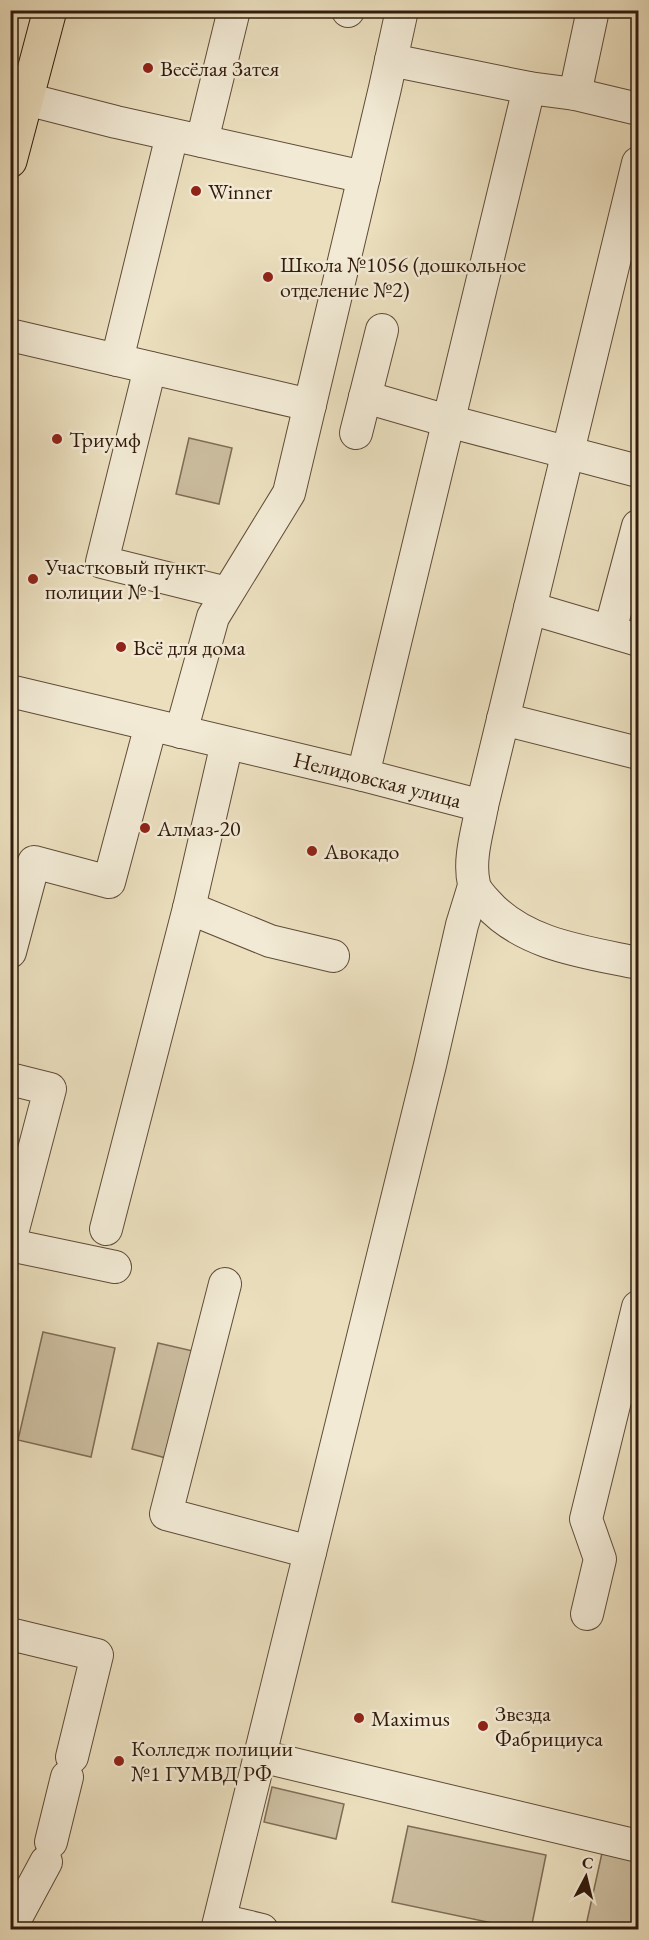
<svg xmlns="http://www.w3.org/2000/svg" width="649" height="1940" viewBox="0 0 649 1940" font-family="'EB Garamond',serif">
<rect width="100%" height="100%" fill="#ebdfbe"/>
<filter id="stains"><feTurbulence type="fractalNoise" baseFrequency=".00333" numOctaves="4"/><feColorMatrix values="0 0 0 0 .2 0 0 0 0 .09 0 0 0 0 .02 0 0 0 .5 -.17"/></filter>
<radialGradient id="worn" r=".72"><stop offset=".6" stop-color="#630" stop-opacity="0"/><stop offset="1" stop-color="#630" stop-opacity=".3"/></radialGradient>
<g fill="#ccbea0" stroke="#7f6c56" stroke-width="1.5">
<path d="M189,438L232,448L219,504L176,494Z"/>
<path d="M43,1332L115,1348L91,1457L18,1440Z"/>
<path d="M158,1343L193,1351L166,1458L132,1449Z"/>
<path d="M272,1787L344,1804L336,1839L264,1822Z"/>
<path d="M408,1826L546,1855L531,1929H521L392,1902Z"/>
<path d="M602,1853L638,1862V1929L585,1930Z"/>
</g>
<g fill="none" stroke-linecap="round" stroke-linejoin="round">
<defs>
<g id="minor">
<path d="M348,10V11"/>
<path d="M391,60L529,88L575,94L638,109"/>
<path d="M575,94L593,10"/>
<path d="M26,99L116,122L364,177"/>
<path d="M202,141L234,10"/>
<path d="M10,335L310,405"/>
<path d="M117,360L172,135"/>
<path d="M150,368L102,562L227,593"/>
<path d="M365,397L448,421L638,471"/>
<path d="M356,433L382,330"/>
<path d="M530,608L638,640"/>
<path d="M610,631L638,526"/>
<path id="s1" d="M10,691L363,775L482,806C478,830 468,859 474,884C475,890 482,898 487,903C524,945 586,952 638,963"/>
<path d="M503,719L638,753"/>
<path d="M181,732L213,617L289,493L385,88L402,10"/>
<path d="M363,775L529,88"/>
<path d="M482,806L638,163"/>
<path d="M189,908L270,941L333,956"/>
<path d="M10,952L34,862L109,882L151,725"/>
<path d="M10,1079L50,1089L10,1241"/>
<path d="M106,1229L189,908L227,743"/>
<path d="M10,1245L115,1267"/>
<path d="M225,1284L166,1514L310,1552"/>
<path d="M587,1614L600,1559L586,1519L638,1307"/>
<path d="M10,1634L97,1655L72,1757"/>
<path d="M260,1756L638,1846"/>
<path d="M51,1842L67,1777"/>
<path d="M220,1920L262,1930"/>
<path d="M10,1929L46,1862"/>
<path d="M217,1930L430,1065L462,925L474,886"/>
</g>
<path id="major" d="M10,161L50,10"/>
</defs>
<use href="#minor" stroke="#604c38" stroke-width="34"/>
<use href="#major" stroke="#321b0c" stroke-width="35"/>
<use href="#minor" stroke="#f2ead5" stroke-width="32"/>
<use href="#major" stroke="#ebdfbe" stroke-width="33"/>
</g>
<g fill="#8f2418" stroke="#f2ead5" stroke-width="2">
<circle cx="148" cy="68" r="6"/>
<circle cx="196" cy="191" r="6"/>
<circle cx="268" cy="277" r="6"/>
<circle cx="57" cy="439" r="6"/>
<circle cx="33" cy="579" r="6"/>
<circle cx="121" cy="647" r="6"/>
<circle cx="145" cy="828" r="6"/>
<circle cx="312" cy="851" r="6"/>
<circle cx="359" cy="1718" r="6"/>
<circle cx="483" cy="1726" r="6"/>
<circle cx="119" cy="1761" r="6"/>
</g>
<g text-anchor="middle" dominant-baseline="central" stroke-width="5" stroke-linejoin="round" paint-order="stroke">
<g font-size="22" fill="#321b0c" stroke="#f2ead5" text-anchor="start">
<text x="160" y="68">Весёлая Затея</text>
<text x="208" y="191">Winner</text>
<text x="280" y="264">Школа №1056 (дошкольное<tspan x="280" dy="25">отделение №2)</tspan></text>
<text x="69" y="439">Триумф</text>
<text x="45" y="566">Участковый пункт<tspan x="45" dy="25">полиции № 1</tspan></text>
<text x="133" y="647">Всё для дома</text>
<text x="157" y="828">Алмаз-20</text>
<text x="324" y="851">Авокадо</text>
<text x="495" y="1713">Звезда<tspan x="495" dy="25">Фабрициуса</tspan></text>
<text x="371" y="1718">Maximus</text>
<text x="131" y="1748">Колледж полиции<tspan x="131" dy="25">№1 ГУМВД РФ</tspan></text>
</g>
<g font-size="22" fill="#321b0c" stroke="#f2ead5">
<text stroke="none"><textPath href="#s1" startOffset="378">Нелидовская улица</textPath></text>
</g>
</g>
<rect width="649" height="1940" fill="none" stroke="#ebdfbe" stroke-width="36"/>
<rect x="12" y="12" width="625" height="1916" fill="none" stroke="#321b0c" stroke-width="3"/>
<rect x="18" y="18" width="613" height="1904" fill="none" stroke="#321b0c" stroke-width="1.5"/>
<g transform="translate(586 1877) rotate(7)" stroke="#f2ead5" stroke-width="4.5" paint-order="stroke">
<path d="M0-4.5L10 22L0 15L-10 22Z" fill="#321b0c"/>
<text y="-9" font-size="16" font-weight="bold" text-anchor="middle" fill="#321b0c">С</text>
</g>
<rect width="100%" height="100%" filter="url(#stains)"/>
<rect width="100%" height="100%" fill="url(#worn)"/>
</svg>
